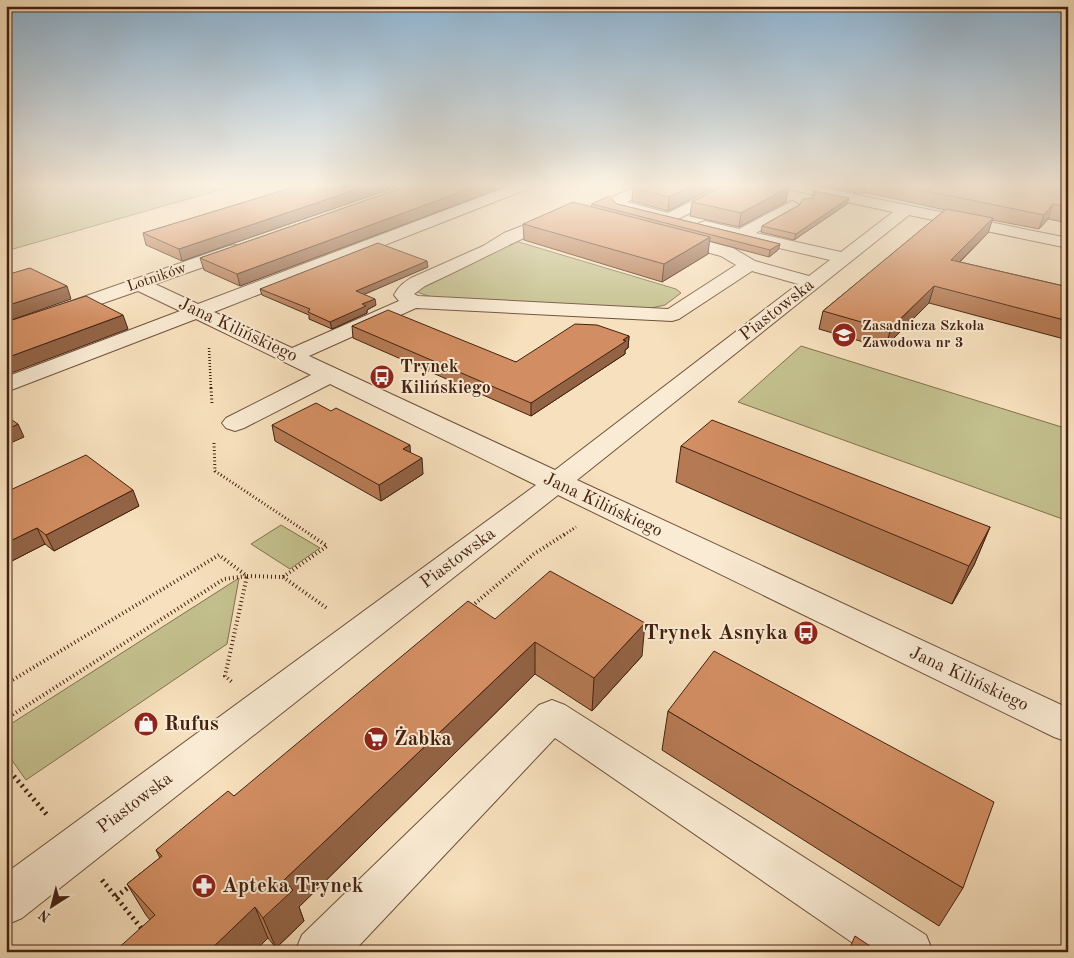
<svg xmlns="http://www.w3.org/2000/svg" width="1074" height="958" viewBox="0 0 1074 958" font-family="'Old Standard TT',serif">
<rect width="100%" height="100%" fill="#f7e0bd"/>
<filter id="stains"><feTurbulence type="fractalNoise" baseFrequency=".004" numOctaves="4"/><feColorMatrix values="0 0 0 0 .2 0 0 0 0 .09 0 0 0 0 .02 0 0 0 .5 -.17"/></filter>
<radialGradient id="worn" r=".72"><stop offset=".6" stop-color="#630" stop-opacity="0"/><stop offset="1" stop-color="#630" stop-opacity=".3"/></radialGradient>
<g fill="#c3c08d" stroke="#83704e">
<path d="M6,185H237L6,251Z"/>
<path d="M512,240L676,289L681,293L665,305L647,309L434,298L417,292L418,290Z"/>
<path d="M801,346L1068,429V521L738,402Z"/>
<path d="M281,525L320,548L290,569L251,544Z"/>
<path d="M239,578L227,644L26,780L6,752V727Z"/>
</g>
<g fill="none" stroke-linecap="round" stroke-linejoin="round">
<defs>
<g id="minor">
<path d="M512,185H532L530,188L214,312L292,348L399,301L394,295C399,286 403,283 411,278L483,246L504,233L558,212L564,214L566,217L564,220C516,240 471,265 425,286L414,294L418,296L668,309L736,265L721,256L665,241L663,237L665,233L671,232L733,248L755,261L809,276L830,260L699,229L697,226L699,223L705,221L739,229L792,201L797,203L800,206L797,209L756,233L841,252L893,212L787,189L782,188L780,185H808L1068,238V248L909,215L577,480L1068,708V742L1054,737L558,495L22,918L6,925V873L536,485L330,384L244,428L235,431L226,428L222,423L226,418L311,375L196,319L6,392V377L180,311L138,291L6,337V324L229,246L235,245L241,246L244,250L241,254L155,284L198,304ZM752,271L798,284L555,470L309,356L416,308L672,321L679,319Z"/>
<path d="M638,185H656L654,188L627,202L668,213L718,188H728L730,191L728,194L670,223L617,208L610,200L613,197Z"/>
<path d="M552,700L565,705L926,935L933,952H866L555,738L353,952H295L302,935L539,705Z"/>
</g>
</defs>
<use href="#minor" stroke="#70513b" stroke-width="2"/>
<path stroke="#432110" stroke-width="2.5" stroke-dasharray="1 2" stroke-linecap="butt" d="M209,348L211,389"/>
<g stroke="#432110" stroke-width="3" stroke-dasharray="1 2.5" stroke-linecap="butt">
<path d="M211,388L212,404"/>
<path d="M214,443L215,471L311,535"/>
<path d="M564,535L576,527"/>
</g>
<g stroke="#432110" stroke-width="4" stroke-dasharray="1 3" stroke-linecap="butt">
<path d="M283,577L327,546L309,534"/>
<path d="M472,606L534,554L565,534"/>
<path d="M6,684L219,555L247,576L283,577L328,609"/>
<path d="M6,719L224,579L247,576L225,676L232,682"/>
</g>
<g stroke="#432110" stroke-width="5" stroke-dasharray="2 4" stroke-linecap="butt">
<path d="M6,767L48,816"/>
<path d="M102,880L142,929"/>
<path d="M116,897L130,886"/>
</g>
<use href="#minor" fill="#faebd4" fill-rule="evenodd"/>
</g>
<g fill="#b57a54" stroke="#432110">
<path d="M301,185H402L182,261L146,245L143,233Z"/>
<path d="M410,185H509L240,286L204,270L200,258Z"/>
<path d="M639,185H780V186L788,188L786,202L739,227L690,216L692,202L723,186H717L668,211L632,201L633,188Z"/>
<path d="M817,185H1068V223L1048,219L1039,229L992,220L988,233L960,262L1068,287V340L929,303L886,346L878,344L877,346L819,329L823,311L945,210L864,192L862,194Z"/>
<path d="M814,191L847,204L794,240L761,232L762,226L812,198Z"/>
<path d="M592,204H617L780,244L778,250L769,257L709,241L708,254L662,282L524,240L523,224L591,207Z"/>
<path d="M428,267L364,294L376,305L367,310V313L332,329L309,319V315L262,295L260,289Z"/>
<path d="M352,326L516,362L629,336L628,348L625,350V354L531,416L353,338Z"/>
<path d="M272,425L410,453L423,474L381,501L275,441Z"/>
<path d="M681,446L990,527L974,565L952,604L676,482Z"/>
<path d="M6,492L139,506L54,551L45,544L6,564Z"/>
<path d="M495,619L642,656L592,711L535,674L299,907L304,921L276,948L268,938L150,920L146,915L127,884L160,858L156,850L234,796Z"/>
<path d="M668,711L963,888L939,926L662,750Z"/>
</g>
<g fill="#936345" stroke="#432110">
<path d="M370,185H402L182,261L179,249Z"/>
<path d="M480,185H509L240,286L237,274Z"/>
<path d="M694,185H717V186L668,211L669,197Z"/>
<path d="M864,185H866L864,192L862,194Z"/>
<path d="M788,188L786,202L739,227L741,213Z"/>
<path d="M849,198L847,204L794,240L796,234Z"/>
<path d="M1053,204L1048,219L1039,229L1044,215Z"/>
<path d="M993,218L988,233L945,276L951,260Z"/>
<path d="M710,237L708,254L662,282L664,264Z"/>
<path d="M780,244L778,250L769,257L770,250Z"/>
<path d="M427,261L428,267L356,298V291Z"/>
<path d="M67,286L71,299L6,322V306Z"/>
<path d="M934,286L929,303L886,346L891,328Z"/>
<path d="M375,299L376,305L367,310V313L332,329L330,322L362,304Z"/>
<path d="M123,315L128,329L6,375V358Z"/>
<path d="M629,336L628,348L625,350V354L531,416V403Z"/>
<path d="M18,424L24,437L6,445V430Z"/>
<path d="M410,445L411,461L403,449Z"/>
<path d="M422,458L423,474L381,501L379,485Z"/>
<path d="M133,490L139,506L54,551L46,535Z"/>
<path d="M990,527L974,565L952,604L969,566Z"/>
<path d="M37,528L45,544L6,564V543Z"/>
<path d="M645,623L642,656L592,711L594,678Z"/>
<path d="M535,642V674L299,907L304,921L276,948L263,918L284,880Z"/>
<path d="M255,907L268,938L254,952H208Z"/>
</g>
<g fill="#d28e62" stroke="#432110">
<path d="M301,185H370L179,249L143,233Z"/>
<path d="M410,185H480L237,274L200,258Z"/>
<path d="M639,185H694L669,197L633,188Z"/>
<path d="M725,185H775L788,188L741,213L692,202Z"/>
<path d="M897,185H1068V207L1053,204L1044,215Z"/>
<path d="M814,191L849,198L796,234L762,226L799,205L803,199L812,198L816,193Z"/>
<path d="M609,196L617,204L780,244L770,250L592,204Z"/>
<path d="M573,202L710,237L664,264L523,224Z"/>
<path d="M946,209L993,218L951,260L1068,287V321L934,286L891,328L883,326L882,328L823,311Z"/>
<path d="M378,243L427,261L356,291L375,299L362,304L366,306L330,322L308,312L310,309L260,289Z"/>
<path d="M30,268L67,286L6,306V275Z"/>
<path d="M86,296L123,315L6,358V322Z"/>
<path d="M388,310L516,362L575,324L597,325L629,336L623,340L626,341L531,403L352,326Z"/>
<path d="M316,403L331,411L336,408L410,445L403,449L422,458L379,485L272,425Z"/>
<path d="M6,416L18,424L6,430Z"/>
<path d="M712,420L990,527L969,566L681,446Z"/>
<path d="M86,455L133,490L46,535L37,528L6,543V492Z"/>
<path d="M550,571L645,623L594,678L535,642L284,880L293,890L263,918L255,907L208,952H114L155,915L127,884L162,856L156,850L228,791L234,796L468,601L495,619Z"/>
<path d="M714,651L994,802L963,888L668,711Z"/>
<path d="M855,936L879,952H848Z"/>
</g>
<linearGradient id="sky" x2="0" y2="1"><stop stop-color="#8db6d7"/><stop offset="0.58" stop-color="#fbf1e1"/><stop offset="1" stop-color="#fbf1e1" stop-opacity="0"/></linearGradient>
<rect width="1074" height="319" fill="url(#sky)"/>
<defs>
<symbol id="school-disc" viewBox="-11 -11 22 22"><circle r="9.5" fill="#8f2418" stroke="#faebd4"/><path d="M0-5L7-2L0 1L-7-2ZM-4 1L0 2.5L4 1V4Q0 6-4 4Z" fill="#fff"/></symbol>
<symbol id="bus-disc" viewBox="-11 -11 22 22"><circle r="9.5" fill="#8f2418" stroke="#faebd4"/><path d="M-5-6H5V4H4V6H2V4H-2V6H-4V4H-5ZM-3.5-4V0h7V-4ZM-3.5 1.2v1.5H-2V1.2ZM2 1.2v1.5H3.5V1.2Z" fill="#fff"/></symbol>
<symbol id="shop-disc" viewBox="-11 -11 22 22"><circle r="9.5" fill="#8f2418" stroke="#faebd4"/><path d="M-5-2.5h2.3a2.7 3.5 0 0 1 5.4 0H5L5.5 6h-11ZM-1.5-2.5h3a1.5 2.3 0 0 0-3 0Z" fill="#fff"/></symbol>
<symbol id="supermarket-disc" viewBox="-11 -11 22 22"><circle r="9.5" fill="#8f2418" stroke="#faebd4"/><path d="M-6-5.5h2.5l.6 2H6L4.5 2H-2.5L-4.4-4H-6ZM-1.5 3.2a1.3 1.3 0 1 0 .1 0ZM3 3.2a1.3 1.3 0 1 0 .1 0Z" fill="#fff"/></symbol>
<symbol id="pharmacy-disc" viewBox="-11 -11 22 22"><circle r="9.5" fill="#8f2418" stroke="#faebd4"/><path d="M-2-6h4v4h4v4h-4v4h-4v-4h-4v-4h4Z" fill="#fff"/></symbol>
</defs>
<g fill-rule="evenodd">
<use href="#school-disc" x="830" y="321" width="28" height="28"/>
<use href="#bus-disc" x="368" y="363" width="28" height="28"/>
<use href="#bus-disc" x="792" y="619" width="28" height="28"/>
<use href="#shop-disc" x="132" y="710" width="28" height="28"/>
<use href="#supermarket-disc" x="362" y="725" width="28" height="28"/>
<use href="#pharmacy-disc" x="190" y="872" width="28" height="28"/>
</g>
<g text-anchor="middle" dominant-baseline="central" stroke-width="4" stroke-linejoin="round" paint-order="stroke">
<g font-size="15" fill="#432110" stroke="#faebd4">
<text transform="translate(157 278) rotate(-19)">Lotników</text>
</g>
<g font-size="15" font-weight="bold" fill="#432110" stroke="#faebd4" text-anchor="start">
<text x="862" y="326">Zasadnicza Szkoła<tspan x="862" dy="17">Zawodowa nr 3</tspan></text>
</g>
<g font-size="18" fill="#432110" stroke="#faebd4">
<text transform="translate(777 310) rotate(-38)">Piastowska</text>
<text transform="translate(238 330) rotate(25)">Jana Kilińskiego</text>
<text transform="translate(603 505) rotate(25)">Jana Kilińskiego</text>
<text transform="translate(458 558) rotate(-37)">Piastowska</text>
<text transform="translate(969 679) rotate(25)">Jana Kilińskiego</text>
<text transform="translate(135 803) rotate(-37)">Piastowska</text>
</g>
<g font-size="18" font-weight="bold" fill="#432110" stroke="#faebd4" text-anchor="start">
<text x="400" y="367">Trynek<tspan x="400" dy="21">Kilińskiego</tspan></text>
</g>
<g font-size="21" font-weight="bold" fill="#432110" stroke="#faebd4" text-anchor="start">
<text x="788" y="633" text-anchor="end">Trynek Asnyka</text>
<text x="164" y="724">Rufus</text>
<text x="394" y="739">Żabka</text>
<text x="222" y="886">Apteka Trynek</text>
</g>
</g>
<rect width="1074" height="958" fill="none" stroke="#f7e0bd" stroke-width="25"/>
<rect x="8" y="8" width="1059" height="943" fill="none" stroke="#432110" stroke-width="2.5"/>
<rect x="12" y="12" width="1049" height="933" fill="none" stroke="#432110"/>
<g transform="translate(52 906) rotate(216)" stroke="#faebd4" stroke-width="4" paint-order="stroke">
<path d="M0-4L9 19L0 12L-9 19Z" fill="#432110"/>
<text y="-8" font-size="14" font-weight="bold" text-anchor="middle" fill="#432110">N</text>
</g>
<rect width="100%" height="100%" filter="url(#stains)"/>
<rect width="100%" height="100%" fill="url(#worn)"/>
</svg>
